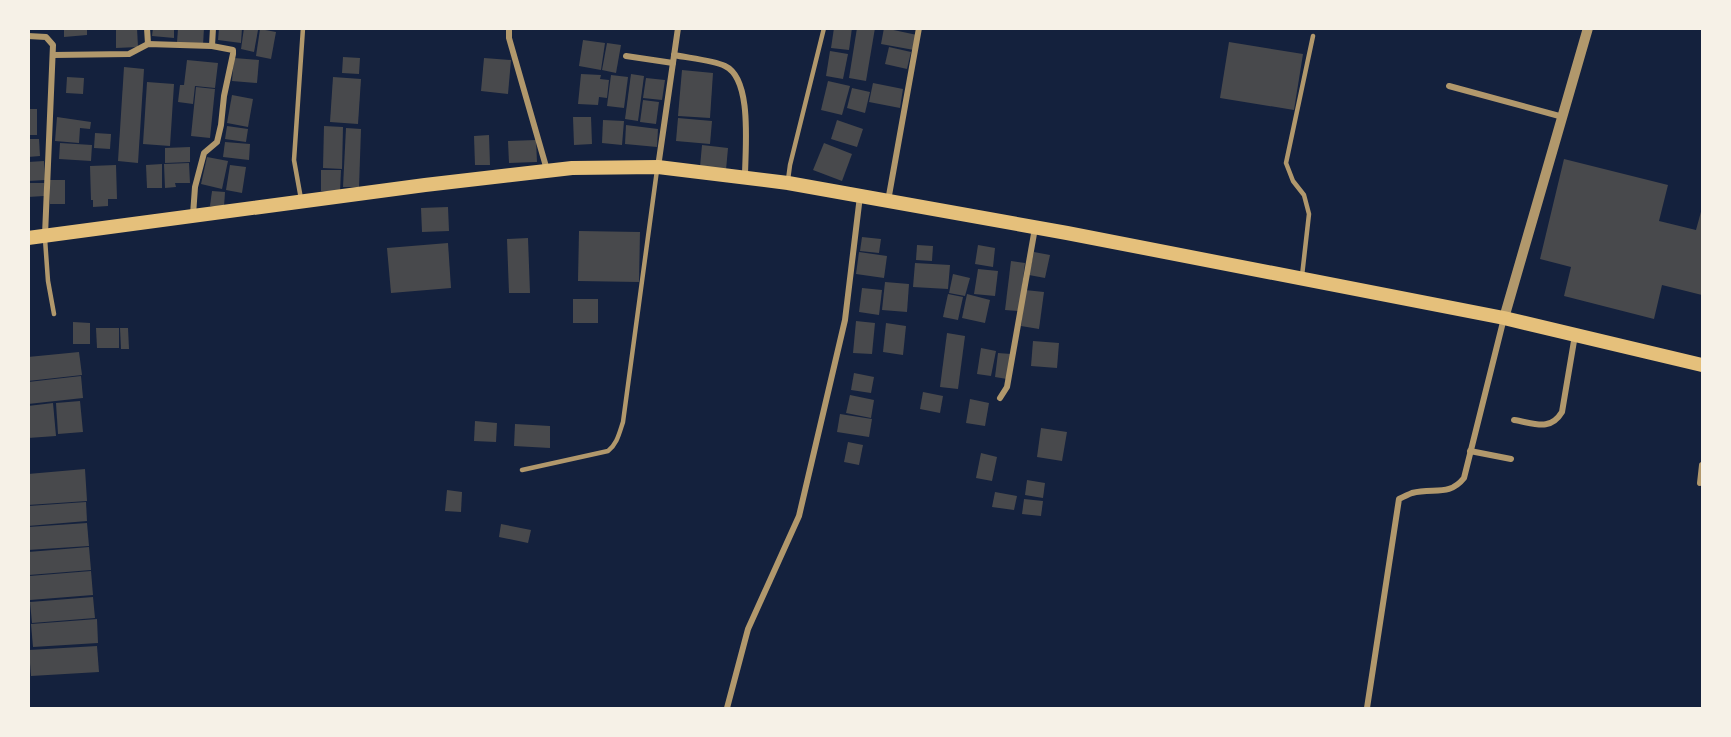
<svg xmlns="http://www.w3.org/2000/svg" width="1731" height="737" viewBox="0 0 1731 737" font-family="'IBM Plex Serif',serif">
<rect width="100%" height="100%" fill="#14213d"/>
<g fill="#48494c">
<path d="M64,28H87V35L64,37Z"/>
<path d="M116,28H137L138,47L116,48Z"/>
<path d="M153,28H174V38L152,36Z"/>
<path d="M178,28H204L203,45L177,43Z"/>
<path d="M219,28H242L241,43L218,40Z"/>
<path d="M244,28L258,30L254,52L241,49Z"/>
<path d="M834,28H852L849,50L831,48Z"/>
<path d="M857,28H875L866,81L849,78Z"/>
<path d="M884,28L917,35L914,50L881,44Z"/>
<path d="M260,29L276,32L271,59L256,56Z"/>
<path d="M583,40L605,43L601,70L579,66Z"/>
<path d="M1229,42L1303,54L1294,110L1220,98Z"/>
<path d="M607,43L621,45L616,73L602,70Z"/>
<path d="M889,47L911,52L907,69L885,64Z"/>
<path d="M830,51L848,54L843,79L826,76Z"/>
<path d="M343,57L360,58L359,74L342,73Z"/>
<path d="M234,58L259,60L257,83L232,81Z"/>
<path d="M484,58L511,60L508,94L481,91Z"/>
<path d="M187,60L218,63L215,88L195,86L193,104L178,102L180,85H184Z"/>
<path d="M124,67L144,69L138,163L118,161Z"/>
<path d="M682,70L713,73L710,118L678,116Z"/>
<path d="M581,74L601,75L600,79L609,80L607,98L599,97L598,105L578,104Z"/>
<path d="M631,74L644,76L638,121L625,119Z"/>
<path d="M611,75L628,77L624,108L607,106Z"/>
<path d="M67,77L84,78L83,94L66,93Z"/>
<path d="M333,77L361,79L358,124L330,122Z"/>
<path d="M646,78L665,80L662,100L643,98Z"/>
<path d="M828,81L850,86L842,115L821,110Z"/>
<path d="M147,82L174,84L170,146L143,144Z"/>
<path d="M873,83L903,89L900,108L869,102Z"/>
<path d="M196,87L215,89L210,138L191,136Z"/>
<path d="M852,88L870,92L865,113L847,108Z"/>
<path d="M232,95L253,99L248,127L227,123Z"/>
<path d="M643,100L659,102L656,124L640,122Z"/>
<rect x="28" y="109" width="9" height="26"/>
<path d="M57,117L91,122L90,129L80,128L79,143L55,141Z"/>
<path d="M573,117H591L592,144L574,145Z"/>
<path d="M678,118L712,121L710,144L676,141Z"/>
<path d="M603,120L624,121L622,145L602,143Z"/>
<path d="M837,120L863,129L857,147L831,139Z"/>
<path d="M626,125L658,129L657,147L625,144Z"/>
<path d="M227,126L248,129L246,142L225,139Z"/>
<path d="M324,126L343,127L342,169L323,168Z"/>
<path d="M346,128L361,129L359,187H343Z"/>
<path d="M95,133L111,134L110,149L94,148Z"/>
<path d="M489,135L490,165H475L474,136Z"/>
<path d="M28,139H39L40,156L28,157Z"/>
<path d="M536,140L537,162L509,163L508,141Z"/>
<path d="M225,142L250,144L249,160L223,157Z"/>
<path d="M60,143L92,145L91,161L59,159Z"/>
<path d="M824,143L852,154L842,181L813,170Z"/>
<path d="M702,145L728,148L726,170L700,167Z"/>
<path d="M190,147V162L165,163V148Z"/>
<path d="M207,157L228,161L222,189L201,184Z"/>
<path d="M1564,159L1668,185L1659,221L1696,230L1702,208V295L1662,285L1654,319L1564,296L1571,267L1540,259Z"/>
<path d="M44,161L45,180L28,181V162Z"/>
<path d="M189,163L190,183H175L176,187L165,188L164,164Z"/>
<path d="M162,164V188H147L146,165Z"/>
<path d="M116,165L117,199H108V206L93,207V200H91L90,166Z"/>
<path d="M230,165L246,167L242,193L226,190Z"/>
<path d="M321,170H341L340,192L321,191Z"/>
<rect x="50" y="180" width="15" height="24"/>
<path d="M28,183H44V196L28,197Z"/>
<path d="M212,191L225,192L224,207L210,206Z"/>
<path d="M448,207L449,231L422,232L421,208Z"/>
<path d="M579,231L640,232L639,282L578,281Z"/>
<path d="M862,237L881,239L879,253L860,251Z"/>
<path d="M528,238L530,293H509L507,239Z"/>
<path d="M448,243L451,288L391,293L387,248Z"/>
<path d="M917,245L933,246L932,261L916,260Z"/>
<path d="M978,245L995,248L993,267L975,264Z"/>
<path d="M859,252L887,256L884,278L856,274Z"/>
<path d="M1034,252L1050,255L1045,278L1029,275Z"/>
<path d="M1011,261L1025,263L1019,311L1005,310Z"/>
<path d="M915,263L950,265L948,289L913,287Z"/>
<path d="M978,269L998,271L995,296L974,294Z"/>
<path d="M953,274L970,278L965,296L949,293Z"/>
<path d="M885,282L909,284L907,312L882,310Z"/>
<path d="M862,288L882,290L879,315L859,312Z"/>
<path d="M1025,290L1044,292L1039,329L1021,326Z"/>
<path d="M948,294L963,297L958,320L943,317Z"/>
<path d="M967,294L990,300L985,323L962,318Z"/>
<rect x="573" y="299" width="25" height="24"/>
<path d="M856,321L875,323L872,354L853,353Z"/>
<path d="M73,322L90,323V344H73Z"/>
<path d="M886,323L906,326L903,355L883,352Z"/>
<path d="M96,328H119V348H97Z"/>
<path d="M120,328H128L129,349H121Z"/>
<path d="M947,333L965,336L958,389L940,387Z"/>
<path d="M1033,341L1059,343L1057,368L1031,366Z"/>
<path d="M981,348L996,351L991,376L977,374Z"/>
<path d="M79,352L82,375L28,381V357Z"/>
<path d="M998,353L1011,354L1007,379L995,377Z"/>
<path d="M854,373L874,377L871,393L851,390Z"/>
<path d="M81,376L83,398L28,404V382Z"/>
<path d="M923,392L943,396L940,413L920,409Z"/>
<path d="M850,395L874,400L871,418L846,413Z"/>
<path d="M970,399L989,403L985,426L966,423Z"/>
<path d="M80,401L83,432L58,434L56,403Z"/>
<path d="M53,403L56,436L28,438V406Z"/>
<path d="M840,414L872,419L869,437L837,432Z"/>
<path d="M475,421L497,423L496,442L474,441Z"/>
<path d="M515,424L550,426V448L514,446Z"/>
<path d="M1041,428L1067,432L1062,461L1037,457Z"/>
<path d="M848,442L863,445L859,465L844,462Z"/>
<path d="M981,453L997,457L992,481L976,478Z"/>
<path d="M85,469L87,501L28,505V474Z"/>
<path d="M1027,480L1045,483L1043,498L1025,495Z"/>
<path d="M447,490L462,492L461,512L445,511Z"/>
<path d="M995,492L1017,496L1014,510L992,507Z"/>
<path d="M1024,499L1043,501L1041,516L1022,514Z"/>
<path d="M86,502L87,521L28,526V506Z"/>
<path d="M87,523L89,546L28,550V527Z"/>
<path d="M501,524L531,530L528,543L499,537Z"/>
<path d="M89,547L91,570L29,575L28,552Z"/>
<path d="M91,571L93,595L30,600L29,576Z"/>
<path d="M93,597L95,618L32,623L30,602Z"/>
<path d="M97,619L98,643L33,647L31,624Z"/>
<path d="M97,646L99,672L31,676L29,650Z"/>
</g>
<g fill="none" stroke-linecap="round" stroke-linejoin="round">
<g stroke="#b1986c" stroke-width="4.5">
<path d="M788,180L790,165L824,28"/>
<path d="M301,199L294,160L303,28"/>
<path d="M45,239L48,281L54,314"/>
<path d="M1302,276L1309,214L1304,195L1293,181L1286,163L1313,36"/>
<path d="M522,470L608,451C617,444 619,434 623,422L657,170"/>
</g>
<g stroke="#b1986c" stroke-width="6">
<path d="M147,28L148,44"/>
<path d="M509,28V38L547,170"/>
<path d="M28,36L46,37L53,45L45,235"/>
<path d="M53,55L129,54L148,44L212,46"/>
<path d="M674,55C688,58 712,60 725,66C753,79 745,150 745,177"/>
<path d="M626,56L673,63"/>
<path d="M1449,86L1563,117"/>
<path d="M658,167L678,28"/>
<path d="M888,201L919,28"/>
<path d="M193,215L195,187L204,153L217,142L221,125L224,96L233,54V50L212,46L213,28"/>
<path d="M1000,398L1007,387L1035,228"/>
<path d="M1514,420C1534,423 1550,432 1562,412L1575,335"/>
<path d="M1470,451L1511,459"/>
<path d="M1700,483L1702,465"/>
<path d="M727,708L748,629L799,516L845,320L860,196"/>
<path d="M1367,708L1399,499C1403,497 1407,495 1412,493C1433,487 1449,497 1464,478L1504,318"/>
</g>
<path stroke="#b1986c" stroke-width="10" d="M1504,318L1588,28"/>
<path stroke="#e5c07b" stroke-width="14" d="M28,238L425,185L572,168L658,167L788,183L1067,233L1504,318L1702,365"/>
</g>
<rect width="1731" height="737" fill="none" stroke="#f6f1e7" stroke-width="60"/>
</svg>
